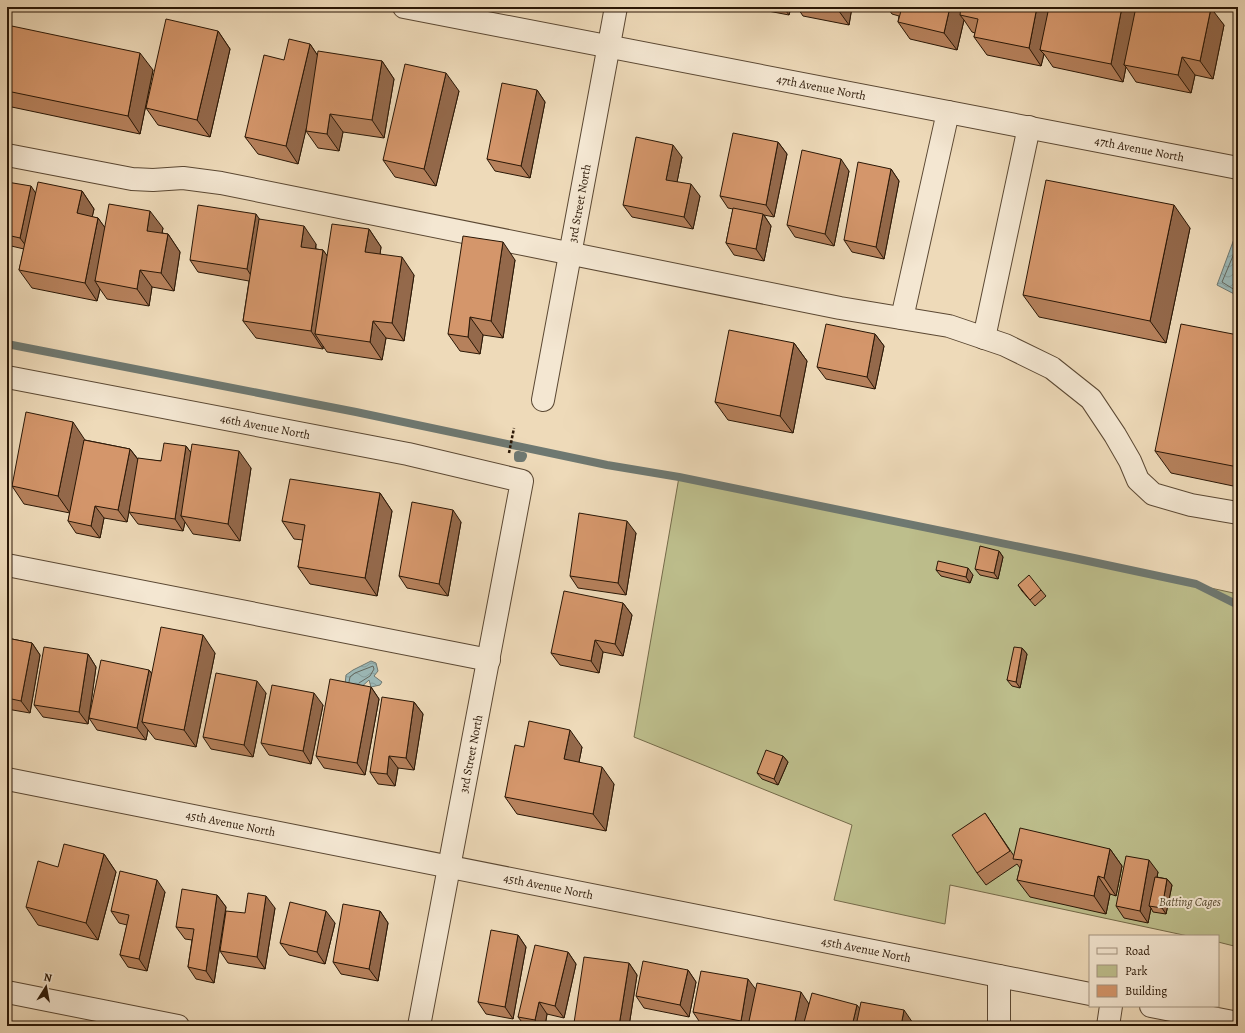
<svg xmlns="http://www.w3.org/2000/svg" width="1245" height="1033" viewBox="0 0 1245 1033" font-family="Alegreya,serif">
<defs>
<pattern id="water-waves" width="16" height="10" patternUnits="userSpaceOnUse"><rect width="16" height="10" fill="#9cb9b8"/><path d="M0 5q4-4 8 0t8 0" fill="none" stroke="#879e9d"/></pattern>
</defs>
<rect width="100%" height="100%" fill="#eedab9"/>
<filter id="stains"><feTurbulence type="fractalNoise" baseFrequency=".005" numOctaves="4"/><feColorMatrix values="0 0 0 0 .2 0 0 0 0 .09 0 0 0 0 .02 0 0 0 .5 -.17"/></filter>
<radialGradient id="worn" r=".72"><stop offset=".6" stop-color="#630" stop-opacity="0"/><stop offset="1" stop-color="#630" stop-opacity=".3"/></radialGradient>
<path fill="#bdbe8c" stroke="#746a49" d="M679,477L1074,558L1238,594V947L1218,942V936H1188L950,885L945,924L834,900L852,825L634,737Z"/>
<g fill="url(#water-waves)" stroke="#6e7871">
<path d="M1234,239L1238,240V296L1217,285Z"/>
<path d="M371,661L376,663L378,671L374,676L382,682L380,685L371,687L369,680L358,690L345,685L346,675L353,670Z"/>
</g>
<g fill="none" stroke-linecap="round" stroke-linejoin="round">
<g stroke="#63685f" stroke-width="1">
<path d="M1238,244L1222,282L1238,292"/>
<path d="M349,682L350,677L355,673L373,666L374,669L370,676L359,683"/>
</g>
<g stroke="#6e7871" stroke-width="8">
<path d="M7,344L356,412L607,465L679,477L1074,558L1196,584L1238,605"/>
<path d="M518,455L523,456L522,458H518Z"/>
</g>
<defs>
<g id="minor">
<path id="s1" d="M404,7L1238,168"/>
<path d="M7,155L132,179L153,180L183,178L221,183L840,308L949,326L1005,345L1052,368L1091,399L1115,435L1130,461L1138,480L1153,494L1191,505L1238,513"/>
<path d="M902,318L948,112"/>
<path d="M984,338L1029,127"/>
<path id="s2" d="M7,377L408,454L522,481L419,1026"/>
<path id="s3" d="M543,400L616,7"/>
<path d="M7,565L489,660"/>
<path id="s4" d="M7,779L1090,994"/>
<path d="M7,992L178,1026"/>
<path d="M1151,1006L1238,1023"/>
<path d="M999,1026V976"/>
<path d="M1108,1026L1111,1006"/>
</g>
</defs>
<use href="#minor" stroke="#5b4833" stroke-width="24"/>
<path stroke="#2a1706" stroke-width="2.5" stroke-dasharray="3 2" stroke-linecap="butt" d="M509,453L514,428"/>
<use href="#minor" stroke="#f4e7d2" stroke-width="22"/>
</g>
<g fill="#b6815c" stroke="#2a1706">
<path d="M747,7H791L789,15Z"/>
<path d="M797,7H852L849,25L803,16Z"/>
<path d="M860,7H876L875,10Z"/>
<path d="M887,7H1208L1224,25L1213,79L1195,75L1191,93L1136,82L1126,67L1123,82L1053,67L1044,54L1041,66L987,55L974,37L975,33L972,32L964,20L957,50L910,39L898,22L899,16L892,14Z"/>
<path d="M7,25L153,70L140,134L7,106Z"/>
<path d="M218,31L230,49L210,137L158,125L146,108Z"/>
<path d="M310,44L318,56L382,61L394,79L384,138L343,132L339,151L318,148L306,131V129L298,164L258,154L245,137L284,60Z"/>
<path d="M537,90L545,102L530,178L495,171L487,159Z"/>
<path d="M459,91L436,186L395,177L383,160Z"/>
<path d="M778,142L787,154L774,217L764,215L771,226L764,261L734,255L726,243L733,209L728,208L720,196Z"/>
<path d="M682,157L677,182L700,196L693,229L632,217L623,205Z"/>
<path d="M891,169L899,181L884,259L852,252L844,240Z"/>
<path d="M849,171L834,246L795,237L787,225Z"/>
<path d="M7,182L36,193L82,191L94,209L92,217L98,218L104,227L163,228L162,233L168,234L180,252L174,291L152,287L149,306L107,299L100,289L97,301L32,288L19,270L24,249L7,245Z"/>
<path d="M259,219L316,244V249L323,250L327,256L369,229L381,247L380,254L414,275L404,341L386,338L382,360L327,352L323,346V349L256,338L243,321L249,281L198,272L190,260Z"/>
<path d="M1190,228L1166,343L1039,317L1023,295Z"/>
<path d="M515,260L503,338L483,335L480,354L460,351L448,334Z"/>
<path d="M875,334L884,346L875,389L826,379L817,367Z"/>
<path d="M1238,335V487L1171,473L1155,451Z"/>
<path d="M794,343L807,361L793,433L728,420L715,402Z"/>
<path d="M85,440L130,449L138,459L161,461L186,446L190,452L251,468L240,541L193,534L185,522L183,531L138,524L129,512L132,493L127,522L104,518L100,538L76,533L68,521L70,513L24,504L12,486Z"/>
<path d="M380,493L392,511L377,596L310,584L298,567L303,540L294,539L282,521Z"/>
<path d="M461,522L448,596L407,588L399,576Z"/>
<path d="M636,533L626,595L578,588L570,576Z"/>
<path d="M999,551L1003,557L998,579L980,575L975,569Z"/>
<path d="M936,570L973,575L970,583L941,576Z"/>
<path d="M1018,585L1041,590L1046,596L1035,606L1022,591Z"/>
<path d="M623,603L632,615L623,656L603,652L599,673L560,665L551,653Z"/>
<path d="M7,638L32,643L40,655L30,713L7,709Z"/>
<path d="M1022,648L1027,654L1020,688L1012,686L1007,680Z"/>
<path d="M215,653L196,747L155,739L148,730L146,740L97,730L89,718L149,670L152,674Z"/>
<path d="M88,654L96,667L88,724L43,717L34,705Z"/>
<path d="M371,687L379,699L365,775L324,768L316,756Z"/>
<path d="M266,693L253,757L211,749L203,737Z"/>
<path d="M414,702L423,714L414,770L398,768L395,786L378,784L370,772Z"/>
<path d="M323,705L311,764L269,755L261,743Z"/>
<path d="M524,747H582L579,762L614,784L606,831L517,814L505,797Z"/>
<path d="M783,756L788,762L778,785L762,779L757,773Z"/>
<path d="M985,813L1014,856L1110,849L1122,866L1116,896L1110,894L1106,914L1030,897L1017,880L1020,868L1017,864L986,885L977,873Z"/>
<path d="M104,854L116,872L98,940L38,925L26,907Z"/>
<path d="M1158,872L1157,877L1167,879L1172,885L1166,914L1153,912L1151,908L1148,923L1124,918L1116,906Z"/>
<path d="M165,892L147,971L128,967L120,955L127,925L119,923L111,911Z"/>
<path d="M217,895L226,907L214,983L196,979L188,967L192,940L185,939L176,927Z"/>
<path d="M275,908L265,969L228,963L220,951L245,913Z"/>
<path d="M380,911L388,923L378,981L341,974L333,962Z"/>
<path d="M335,923L325,964L289,955L280,943Z"/>
<path d="M518,935L526,947L513,1019L486,1014L478,1002Z"/>
<path d="M568,952L576,964L564,1018L547,1014L545,1026H525L518,1017Z"/>
<path d="M629,963L637,975L629,1026H576L574,1023Z"/>
<path d="M688,970L696,982L689,1017L644,1008L636,996Z"/>
<path d="M755,989L809,1004L860,1009L915,1026H713L701,1024L693,1012Z"/>
</g>
<g fill="#94694b" stroke="#2a1706">
<path d="M783,7H791L789,15Z"/>
<path d="M836,7H852L849,25Z"/>
<path d="M950,7H967L960,15L964,20L957,50L944,33Z"/>
<path d="M1037,7H1053L1040,50L1044,54L1041,66L1029,48Z"/>
<path d="M1122,7H1138L1124,65L1126,67L1123,82L1111,64Z"/>
<path d="M1211,8L1224,25L1213,79L1200,61Z"/>
<path d="M218,31L230,49L210,137L197,120Z"/>
<path d="M310,44L322,62L298,164L286,146Z"/>
<path d="M140,53L153,70L140,134L128,116Z"/>
<path d="M1182,57L1195,75L1191,93L1178,75Z"/>
<path d="M382,61L394,79L384,138L372,120Z"/>
<path d="M446,73L459,91L436,186L424,169Z"/>
<path d="M537,90L545,102L530,178L521,166Z"/>
<path d="M330,114L343,132L339,151L327,134Z"/>
<path d="M778,142L787,154L774,217L766,205Z"/>
<path d="M673,145L682,157L675,192L666,180Z"/>
<path d="M841,159L849,171L834,246L825,234Z"/>
<path d="M891,169L899,181L884,259L876,247Z"/>
<path d="M691,184L700,196L693,229L684,217Z"/>
<path d="M31,186L39,198L29,250L20,238Z"/>
<path d="M82,191L94,209L89,231L77,213Z"/>
<path d="M1174,205L1190,228L1166,343L1150,321Z"/>
<path d="M150,211L163,228L159,248L147,231Z"/>
<path d="M256,214L264,226L255,282L247,269Z"/>
<path d="M763,214L771,226L764,261L756,249Z"/>
<path d="M98,218L111,236L95,281L100,289L97,301L85,283Z"/>
<path d="M304,226L316,244L313,264L301,247Z"/>
<path d="M369,229L381,247L378,269L365,252Z"/>
<path d="M168,234L180,252L174,291L161,273Z"/>
<path d="M503,242L515,260L503,338L491,321Z"/>
<path d="M323,250L336,268L315,334L323,346V349L311,331Z"/>
<path d="M402,257L414,275L404,341L392,323Z"/>
<path d="M140,270L152,287L149,306L137,289Z"/>
<path d="M470,317L483,335L480,354L468,337Z"/>
<path d="M373,321L386,338L382,360L370,342Z"/>
<path d="M875,334L884,346L875,389L867,377Z"/>
<path d="M794,343L807,361L793,433L780,416Z"/>
<path d="M73,422L85,440L70,513L58,496Z"/>
<path d="M186,446L195,458L181,516L185,522L183,531L175,519Z"/>
<path d="M130,449L139,461L127,522L118,510Z"/>
<path d="M239,451L251,468L240,541L228,524Z"/>
<path d="M380,493L392,511L377,596L365,578Z"/>
<path d="M95,506L104,518L100,538L91,526Z"/>
<path d="M453,510L461,522L448,596L439,584Z"/>
<path d="M627,521L636,533L626,595L618,583Z"/>
<path d="M999,551L1003,557L998,579L994,573Z"/>
<path d="M968,568L973,575L970,583L966,577Z"/>
<path d="M623,603L632,615L623,656L615,644Z"/>
<path d="M203,635L215,653L196,747L184,730Z"/>
<path d="M595,640L603,652L599,673L591,661Z"/>
<path d="M32,643L40,655L30,713L21,701Z"/>
<path d="M1022,648L1027,654L1020,688L1016,682Z"/>
<path d="M88,654L96,667L88,724L79,712Z"/>
<path d="M149,670L158,682L142,722L148,730L146,740L137,728Z"/>
<path d="M257,681L266,693L253,757L244,745Z"/>
<path d="M371,687L379,699L365,775L357,763Z"/>
<path d="M314,693L323,705L311,764L303,751Z"/>
<path d="M414,702L423,714L414,770L406,758Z"/>
<path d="M570,730L582,747L576,777L564,759Z"/>
<path d="M389,756L398,768L395,786L387,774Z"/>
<path d="M783,756L788,762L778,785L774,779Z"/>
<path d="M602,767L614,784L606,831L593,814Z"/>
<path d="M1110,849L1122,866L1116,896L1104,878Z"/>
<path d="M104,854L116,872L98,940L86,923Z"/>
<path d="M1149,860L1158,872L1151,906H1149L1151,908L1148,923L1140,911Z"/>
<path d="M1098,876L1110,894L1106,914L1094,896Z"/>
<path d="M1167,879L1172,885L1166,914L1162,908Z"/>
<path d="M157,880L165,892L147,971L139,959Z"/>
<path d="M217,895L226,907L214,983L206,971Z"/>
<path d="M266,896L275,908L265,969L257,957Z"/>
<path d="M326,911L335,923L325,964L317,952Z"/>
<path d="M380,911L388,923L378,981L369,969Z"/>
<path d="M518,935L526,947L513,1019L505,1007Z"/>
<path d="M568,952L576,964L564,1018L555,1006Z"/>
<path d="M629,963L637,975L629,1026H619Z"/>
<path d="M688,970L696,982L689,1017L680,1005Z"/>
<path d="M748,979L757,991L750,1026H744L741,1021Z"/>
<path d="M801,992L809,1004L805,1026H794Z"/>
<path d="M539,1002L547,1014L545,1026H539L535,1020Z"/>
<path d="M857,1005L866,1017L863,1026H852Z"/>
<path d="M904,1010L915,1026H901Z"/>
</g>
<g fill="#d4966b" stroke="#2a1706">
<path d="M902,7H950L944,33L898,22Z"/>
<path d="M961,7H1037L1029,48L974,37L978,19L960,15Z"/>
<path d="M1049,7H1122L1111,64L1040,50Z"/>
<path d="M1136,7H1208L1211,8L1200,61L1182,57L1178,75L1124,65Z"/>
<path d="M166,19L218,31L197,120L146,108Z"/>
<path d="M7,25L140,53L128,116L7,91Z"/>
<path d="M289,39L310,44L286,146L245,137L264,55L284,60Z"/>
<path d="M318,51L382,61L372,120L330,114L327,134L306,131Z"/>
<path d="M405,64L446,73L424,169L383,160Z"/>
<path d="M502,83L537,90L521,166L487,159Z"/>
<path d="M733,133L778,142L766,205L720,196Z"/>
<path d="M636,137L673,145L666,180L691,184L684,217L623,205Z"/>
<path d="M802,150L841,159L825,234L787,225Z"/>
<path d="M858,162L891,169L876,247L844,240Z"/>
<path d="M1046,180L1174,205L1150,321L1023,295Z"/>
<path d="M7,182L31,186L20,238L7,235Z"/>
<path d="M38,182L82,191L77,213L98,218L85,283L19,270Z"/>
<path d="M109,204L150,211L147,231L168,234L161,273L140,270L137,289L95,281Z"/>
<path d="M198,205L256,214L247,269L190,260Z"/>
<path d="M733,208L763,214L756,249L726,243Z"/>
<path d="M259,219L304,226L301,247L323,250L311,331L243,321Z"/>
<path d="M332,224L369,229L365,252L402,257L392,323L373,321L370,342L315,334Z"/>
<path d="M463,236L503,242L491,321L470,317L468,337L448,334Z"/>
<path d="M826,324L875,334L867,377L817,367Z"/>
<path d="M1181,324L1238,335V467L1155,451Z"/>
<path d="M729,330L794,343L780,416L715,402Z"/>
<path d="M26,412L73,422L58,496L12,486Z"/>
<path d="M84,440L130,449L118,510L95,506L91,526L68,521Z"/>
<path d="M164,443L186,446L175,519L129,512L138,458L161,461Z"/>
<path d="M192,444L239,451L228,524L181,516Z"/>
<path d="M290,479L380,493L365,578L298,567L305,525L282,521Z"/>
<path d="M412,502L453,510L439,584L399,576Z"/>
<path d="M579,513L627,521L618,583L570,576Z"/>
<path d="M980,546L999,551L994,573L975,569Z"/>
<path d="M938,561L968,568L966,577L936,570Z"/>
<path d="M1029,575L1041,590L1030,600L1018,585Z"/>
<path d="M564,591L623,603L615,644L595,640L591,661L551,653Z"/>
<path d="M161,627L203,635L184,730L142,722Z"/>
<path d="M7,638L32,643L21,701L7,698Z"/>
<path d="M44,647L88,654L79,712L34,705Z"/>
<path d="M1014,647L1022,648L1016,682L1007,680Z"/>
<path d="M101,660L149,670L137,728L89,718Z"/>
<path d="M216,673L257,681L244,745L203,737Z"/>
<path d="M330,679L371,687L357,763L316,756Z"/>
<path d="M272,685L314,693L303,751L261,743Z"/>
<path d="M382,697L414,702L406,758L389,756L387,774L370,772Z"/>
<path d="M529,721L570,730L564,759L602,767L593,814L505,797L515,745L524,747Z"/>
<path d="M766,750L783,756L774,779L757,773Z"/>
<path d="M985,813L1010,851L977,873L952,835Z"/>
<path d="M1020,828L1110,849L1104,878L1098,876L1094,896L1017,880L1022,860L1013,859Z"/>
<path d="M64,844L104,854L86,923L26,907L38,861L58,867Z"/>
<path d="M1126,856L1149,860L1140,911L1116,906Z"/>
<path d="M120,871L157,880L139,959L120,955L129,915L111,911Z"/>
<path d="M1155,877L1167,879L1162,908L1149,906Z"/>
<path d="M182,889L217,895L206,971L188,967L194,929L176,927Z"/>
<path d="M248,893L266,896L257,957L220,951L226,911L245,913Z"/>
<path d="M290,902L326,911L317,952L280,943Z"/>
<path d="M343,904L380,911L369,969L333,962Z"/>
<path d="M491,930L518,935L505,1007L478,1002Z"/>
<path d="M535,945L568,952L555,1006L539,1002L535,1020L518,1017Z"/>
<path d="M584,957L629,963L619,1026H594L574,1023Z"/>
<path d="M643,961L688,970L680,1005L636,996Z"/>
<path d="M701,971L748,979L741,1021L693,1012Z"/>
<path d="M757,983L801,992L794,1026H773L769,1025V1026H748Z"/>
<path d="M812,993L857,1005L852,1026H803Z"/>
<path d="M861,1002L904,1010L901,1026H856Z"/>
</g>
<g text-anchor="middle" dominant-baseline="central" stroke-width="4" stroke-linejoin="round" paint-order="stroke">
<g font-size="12" fill="#2a1706" stroke="#f4e7d2">
<text stroke="none"><textPath href="#s1" startOffset="425">47th Avenue North</textPath></text>
<text stroke="none"><textPath href="#s1" startOffset="749">47th Avenue North</textPath></text>
<text stroke="none"><textPath href="#s3" startOffset="200">3rd Street North</textPath></text>
<text stroke="none"><textPath href="#s2" startOffset="263">46th Avenue North</textPath></text>
<text transform="translate(471 754) rotate(-79)">3rd Street North</text>
<text stroke="none"><textPath href="#s4" startOffset="228">45th Avenue North</textPath></text>
<text stroke="none"><textPath href="#s4" startOffset="552">45th Avenue North</textPath></text>
<text stroke="none"><textPath href="#s4" startOffset="876">45th Avenue North</textPath></text>
</g>
<g font-size="12" font-style="italic" fill="#56492e" stroke="#f4e7d2">
<text x="1190" y="902">Batting Cages</text>
</g>
</g>
<rect width="1245" height="1033" fill="none" stroke="#eedab9" stroke-width="24"/>
<rect x="8" y="8" width="1229" height="1017" fill="none" stroke="#2a1706" stroke-width="2"/>
<rect x="12" y="12" width="1221" height="1009" fill="none" stroke="#2a1706"/>
<rect x="1089" y="935" width="130" height="72" fill="#f4e7d2" stroke="#a39480"/>
<rect x="1097" y="948" width="20" height="6" fill="#f4e7d2" stroke="#a39480"/>
<text x="1125" y="955" font-size="12" fill="#2a1706">Road</text>
<rect x="1097" y="965" width="20" height="12" fill="#bdbe8c" stroke="#a39480"/>
<text x="1125" y="975" font-size="12" fill="#2a1706">Park</text>
<rect x="1097" y="985" width="20" height="12" fill="#d4966b" stroke="#a39480"/>
<text x="1125" y="995" font-size="12" fill="#2a1706">Building</text>
<g transform="translate(46 987) rotate(11)" stroke="#f4e7d2" stroke-width="3" paint-order="stroke">
<path d="M0-3L7 15L0 10L-7 15Z" fill="#2a1706"/>
<text y="-6" font-size="11" font-weight="bold" text-anchor="middle" fill="#2a1706">N</text>
</g>
<rect width="100%" height="100%" filter="url(#stains)"/>
<rect width="100%" height="100%" fill="url(#worn)"/>
</svg>
